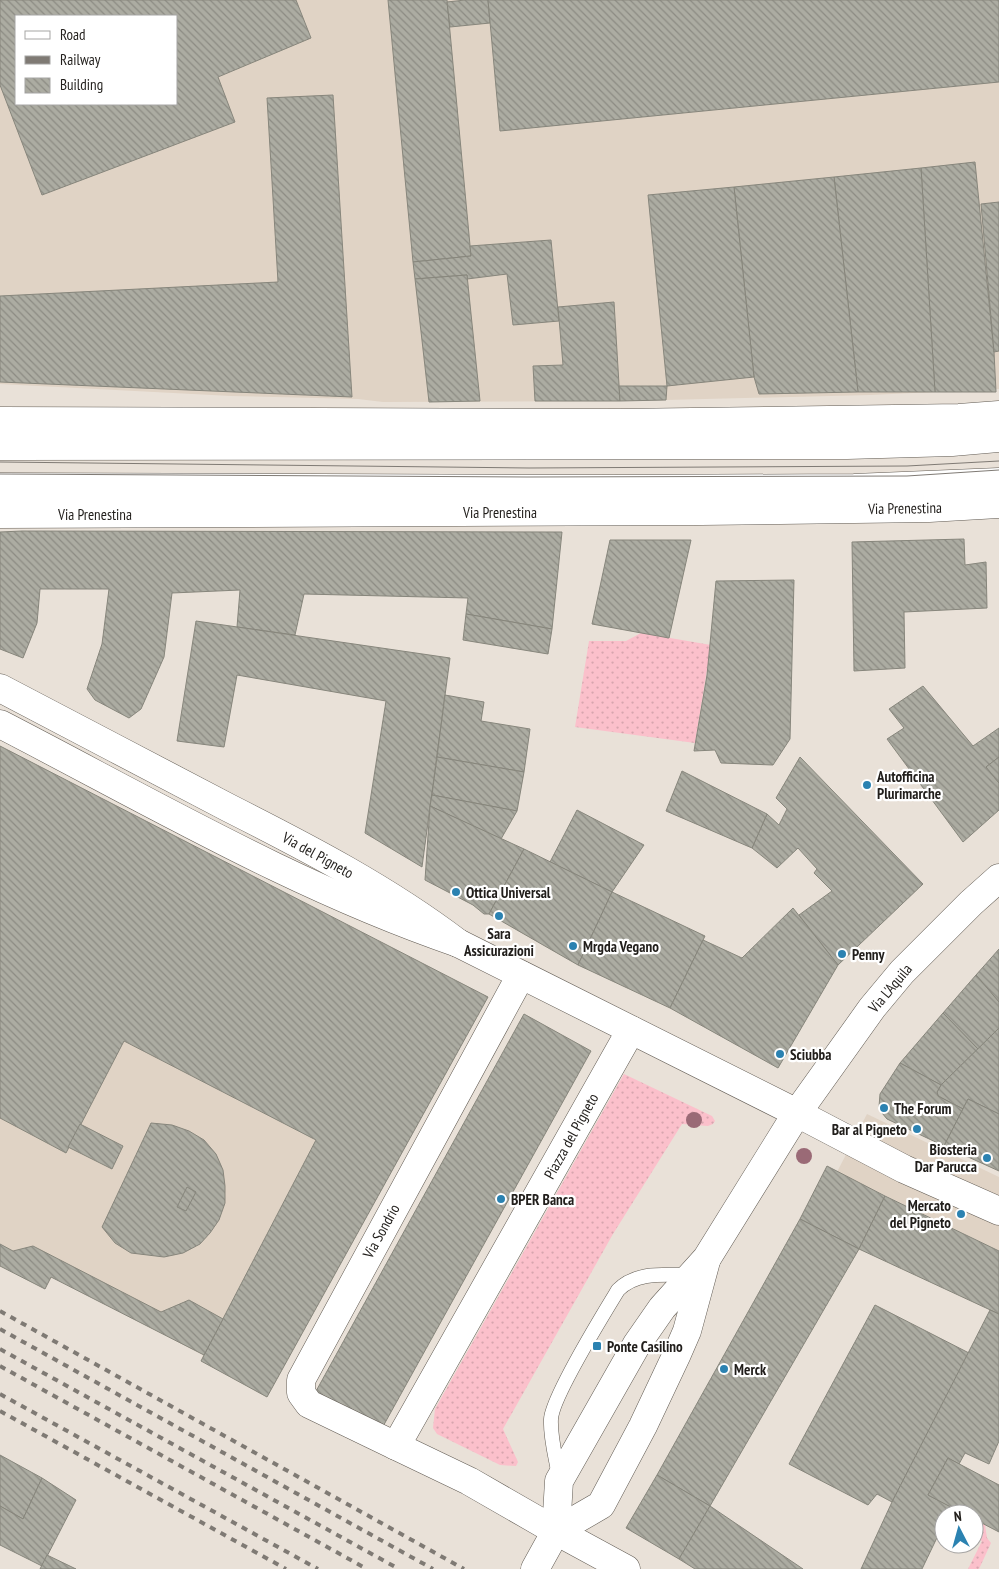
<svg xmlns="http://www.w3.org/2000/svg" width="999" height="1569" viewBox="0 0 999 1569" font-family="'PT Sans Narrow',sans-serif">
<defs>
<pattern id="grass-dots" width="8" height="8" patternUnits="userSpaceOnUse" patternTransform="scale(1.25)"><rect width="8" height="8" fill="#fbc0cb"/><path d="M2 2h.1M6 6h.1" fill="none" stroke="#d7a5ae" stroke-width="1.8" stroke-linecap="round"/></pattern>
<pattern id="building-back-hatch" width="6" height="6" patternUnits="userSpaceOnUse" patternTransform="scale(1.25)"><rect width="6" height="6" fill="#acaca2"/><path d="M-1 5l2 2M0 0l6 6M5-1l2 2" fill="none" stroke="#8c8b83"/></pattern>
</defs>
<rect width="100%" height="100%" fill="#e9e1d8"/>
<g fill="#e0d3c5" fill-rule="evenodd">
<path d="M0,0H999V389L870,395L626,401L383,402L358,399L231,396L0,384ZM16,16H176V104H16Z"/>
<path d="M0,746L488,997L267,1397L201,1361L203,1355L52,1277L45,1289L0,1266Z"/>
<path d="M867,1114L999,1177V1251L837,1172Z"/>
</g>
<g fill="url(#grass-dots)">
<path d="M641,633L711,645L695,743L575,727L589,641H626Z"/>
<path d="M624,1074L712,1116L715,1121L713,1124L708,1126L682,1124L613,1234L503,1429L518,1462L516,1466L500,1465L437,1434L433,1428L435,1409Z"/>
<path d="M974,1519L985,1525L987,1538L991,1543L979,1569H968L982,1541L974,1537Z"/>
</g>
<g fill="url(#building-back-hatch)" stroke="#87867c" fill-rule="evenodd">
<path d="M0,0H296L311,38L218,77L235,122L42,195L0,85ZM16,16H176V104H16Z"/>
<path d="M388,0H447L471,256L413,262Z"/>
<path d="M465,0H488L490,23L450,27L447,2Z"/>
<path d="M488,0H999V82L500,131Z"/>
<path d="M333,95L352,397L0,382V296L278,282L267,98Z"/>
<path d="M975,162L994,352L996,392H935L921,168Z"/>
<path d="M921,168L935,392H858L834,177Z"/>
<path d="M834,177L858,392L759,394L754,377L734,187Z"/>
<path d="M734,187L754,377L667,386L648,195Z"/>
<path d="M999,202V351L994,352L981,204Z"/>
<path d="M551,240L559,321L513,325L507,274L467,279V275L415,279L413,262L471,256L470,246Z"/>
<path d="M467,275L480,401L429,402L415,279Z"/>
<path d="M614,302L620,401H535L533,366L563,365L558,307Z"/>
<path d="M619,386H667L666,400L620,401Z"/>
<path d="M0,532L22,531L562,532L552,629L466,614L468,598L304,594L295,635L237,627L240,590L172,593L164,657L141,709L129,718L95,700L87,689L102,644L109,589H40L37,623L23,658L0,649Z"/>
<path d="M964,539L965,565L986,562L987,608L904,612L905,668L854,671L852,542Z"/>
<path d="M610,540H691L669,638L592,624Z"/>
<path d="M794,580L790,739L773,765L721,763L715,750L694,751L707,675L716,581Z"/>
<path d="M466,614L552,629L548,654L463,640Z"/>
<path d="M196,621L450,658L422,867L365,833L386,701L237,675L224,747L177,741Z"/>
<path d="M923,686L973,746L999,728V757L986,767L999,783V810L963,842L887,739L904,728L889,709Z"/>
<path d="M445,695L484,702L481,721L530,729L524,772L437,757Z"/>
<path d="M0,746L488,997L267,1397L201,1361L316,1140L124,1041L66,1153L0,1118Z"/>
<path d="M437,757L524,772L517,811L432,795Z"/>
<path d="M800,757L923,884L838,965L799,915L832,891L814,873L817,869L798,848L777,868L752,848L767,814L779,825L787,809L776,798Z"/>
<path d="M999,757V783L986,767Z"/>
<path d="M682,771L767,814L752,848L666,811Z"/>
<path d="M432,795L517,811L501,839L430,806Z"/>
<path d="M430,806L524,849L489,914H484L473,905L425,880Z"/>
<path d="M577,810L644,845L612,892L550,862Z"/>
<path d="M524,849L612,892L578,965L489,914Z"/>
<path d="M612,892L705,936L670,1008L578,965Z"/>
<path d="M793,908L838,965L778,1068L670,1008L703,940L742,958Z"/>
<path d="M999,949V1002L976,975Z"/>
<path d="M976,975L999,1002V1028L978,1049L943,1013Z"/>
<path d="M943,1013L978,1049L941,1085L900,1063Z"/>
<path d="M524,1014L591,1051L381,1430L315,1393Z"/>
<path d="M999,1028V1114L968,1099L963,1109L938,1096L937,1092L941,1085Z"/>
<path d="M900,1063L941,1085L937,1092L938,1096L963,1109L944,1146L887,1119L882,1113L879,1107L880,1094Z"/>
<path d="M968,1099L999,1114V1171L944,1146Z"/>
<path d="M151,1123L172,1125L189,1131L204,1140L216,1154L223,1170L225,1186V1203L219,1220L210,1233L200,1244L183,1253L164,1257L131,1253L115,1243L102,1227Z"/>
<path d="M80,1124L123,1146L112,1169L68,1147Z"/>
<path d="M827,1166L885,1196L859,1249L800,1219Z"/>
<path d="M187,1187L196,1192L186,1211L177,1207Z"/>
<path d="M885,1196L999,1251V1314L859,1249Z"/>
<path d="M800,1219L859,1249L710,1506L657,1475Z"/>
<path d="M0,1244L13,1251L33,1246L161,1312L189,1300L223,1319L204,1355L51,1277L45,1289L0,1266Z"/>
<path d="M875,1305L969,1353L892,1502L877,1494L868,1505L789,1464Z"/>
<path d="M990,1310L999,1314V1441L989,1464L965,1453L959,1464L948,1458L928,1495L952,1507L948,1514H944V1523L922,1569H861L892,1502Z"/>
<path d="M0,1455L42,1478L23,1519L0,1506Z"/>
<path d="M948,1458L999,1485V1532L974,1519V1514H964L928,1495Z"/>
<path d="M657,1475L710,1506L679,1559L626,1528Z"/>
<path d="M42,1478L76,1500L42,1566L0,1545V1506L23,1519Z"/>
<path d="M710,1506L803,1569H695L679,1559Z"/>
<path d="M47,1555L76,1569H40Z"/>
</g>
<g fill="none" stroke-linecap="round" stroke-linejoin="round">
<defs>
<path id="lane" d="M559,1476C556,1458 550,1438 551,1419C552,1397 604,1313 618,1290C637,1271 665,1275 689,1275"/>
<g id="street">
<path d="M797,1113L904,1169L999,1211"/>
<path d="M396,1446L309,1404L301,1393V1380L521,975"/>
<path d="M556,1531L469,1481L396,1446L631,1030"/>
</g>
<g id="secondary">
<path d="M0,421L620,423L959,418L999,415"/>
<path d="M0,514L701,511L929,508L999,504"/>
<path d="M0,688C76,728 153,768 229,808C308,848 387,889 458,943L797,1113"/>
<path d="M556,1531L601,1505L643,1426L677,1354L687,1331L706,1261"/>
<path d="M556,1531L626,1569"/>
<path d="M535,1569L556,1531L559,1481L637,1344L662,1308L707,1258L797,1113L872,1008L902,972L971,903L999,878"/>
</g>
<g id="highway">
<path d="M0,446L847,445L952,442L999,438"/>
<path d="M0,487L613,489L854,488L999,482"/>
<path d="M0,724C151,802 297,888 458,943"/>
</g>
</defs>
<use href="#lane" stroke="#605a52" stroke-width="15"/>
<use href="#street" stroke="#605a52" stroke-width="29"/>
<use href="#secondary" stroke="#605a52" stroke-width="29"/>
<use href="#highway" stroke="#605a52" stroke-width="29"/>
<use href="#lane" stroke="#fff" stroke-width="14"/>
<use href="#street" stroke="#fff" stroke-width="28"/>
<use href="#secondary" stroke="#fff" stroke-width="28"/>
<use href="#highway" stroke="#fff" stroke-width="28"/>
<g stroke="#7f7a74" stroke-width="1">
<path d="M0,462L529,468L907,466L999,461"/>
<path d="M0,474L527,477L907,476L999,470"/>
</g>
<g stroke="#7f7a74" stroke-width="4" stroke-dasharray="6 6" stroke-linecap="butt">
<path d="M0,1311L464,1569"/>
<path d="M0,1329L433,1569"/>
<path d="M0,1349L399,1569"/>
<path d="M0,1366L367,1569"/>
<path d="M0,1394L318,1569"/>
<path d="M0,1411L286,1569"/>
</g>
</g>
<g fill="#9a6a76">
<circle cx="694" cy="1120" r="8"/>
<circle cx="804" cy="1156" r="8"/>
</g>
<g fill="#2b82b1" stroke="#fff" stroke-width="2">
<circle cx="867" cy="785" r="5"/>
<circle cx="456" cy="892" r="5"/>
<circle cx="499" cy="916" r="5"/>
<circle cx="573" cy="946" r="5"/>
<circle cx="842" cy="954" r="5"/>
<circle cx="780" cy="1054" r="5"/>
<circle cx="884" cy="1108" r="5"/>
<circle cx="917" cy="1129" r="5"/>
<circle cx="987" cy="1158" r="5"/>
<circle cx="501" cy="1199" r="5"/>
<circle cx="961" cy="1214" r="5"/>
<rect x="592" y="1341" width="10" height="10" rx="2.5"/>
<circle cx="724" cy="1369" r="5"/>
</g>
<g text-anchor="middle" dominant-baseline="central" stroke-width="4.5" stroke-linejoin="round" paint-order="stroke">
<g font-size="15" fill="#211e1b" stroke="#fff">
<text transform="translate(905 508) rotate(-1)">Via Prenestina</text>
<text x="500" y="512">Via Prenestina</text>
<text x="95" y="514">Via Prenestina</text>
<text transform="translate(318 855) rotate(29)">Via del Pigneto</text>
<text transform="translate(890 988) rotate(-50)">Via L'Aquila</text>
<text transform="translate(571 1136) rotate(-61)">Piazza del Pigneto</text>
<text transform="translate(381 1231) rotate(-61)">Via Sondrio</text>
</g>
<g font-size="15" font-weight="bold" fill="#211e1b" stroke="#fff" text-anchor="start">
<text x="877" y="776">Autofficina<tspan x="877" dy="17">Plurimarche</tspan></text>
<text x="466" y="892">Ottica Universal</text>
<text x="499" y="933" text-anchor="middle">Sara<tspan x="499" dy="17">Assicurazioni</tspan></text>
<text x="583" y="946">Mrgda Vegano</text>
<text x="852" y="954">Penny</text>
<text x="790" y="1054">Sciubba</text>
<text x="894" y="1108">The Forum</text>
<text x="907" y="1129" text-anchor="end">Bar al Pigneto</text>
<text x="977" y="1149" text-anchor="end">Biosteria<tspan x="977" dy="17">Dar Parucca</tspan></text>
<text x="511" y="1199">BPER Banca</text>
<text x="951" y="1205" text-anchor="end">Mercato<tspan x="951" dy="17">del Pigneto</tspan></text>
<text x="607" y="1346">Ponte Casilino</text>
<text x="734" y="1369">Merck</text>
</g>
</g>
<rect x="15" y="15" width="162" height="90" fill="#ffffff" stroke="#a6a5a4"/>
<rect x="25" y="31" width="25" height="8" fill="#ffffff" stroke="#a6a5a4"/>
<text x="60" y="40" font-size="15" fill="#211e1b">Road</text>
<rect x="25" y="56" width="25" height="8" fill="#7f7a74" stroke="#a6a5a4"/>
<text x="60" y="65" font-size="15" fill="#211e1b">Railway</text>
<rect x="25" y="78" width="25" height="15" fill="url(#building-back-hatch)" stroke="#a6a5a4"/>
<text x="60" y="90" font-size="15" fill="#211e1b">Building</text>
<g transform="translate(959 1529) rotate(354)"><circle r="24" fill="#ffffff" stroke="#a6a5a4"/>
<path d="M0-4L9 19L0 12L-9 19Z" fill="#2b82b1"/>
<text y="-8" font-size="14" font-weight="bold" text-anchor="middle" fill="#211e1b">N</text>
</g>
</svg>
